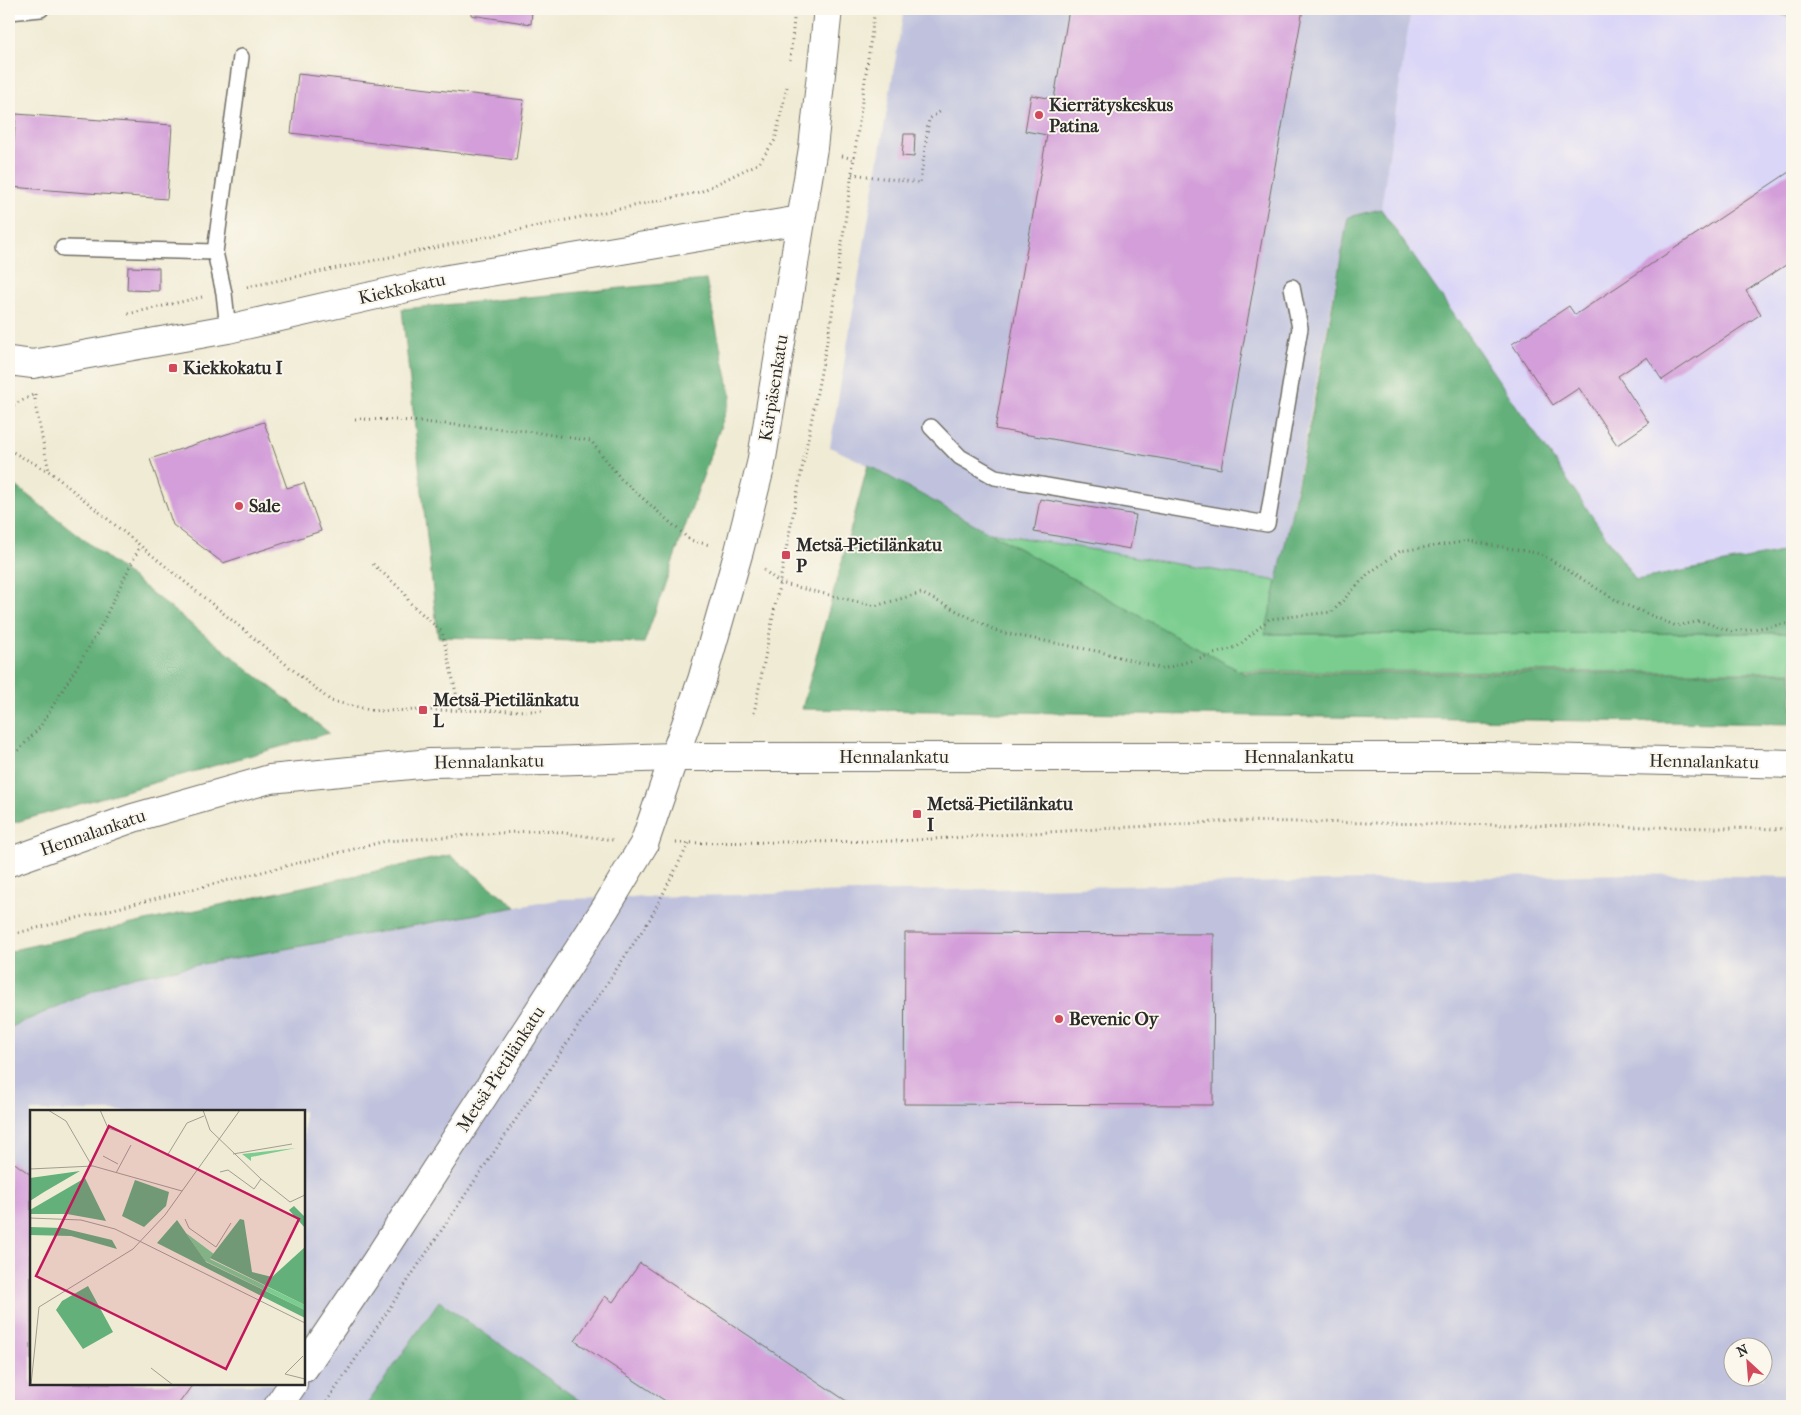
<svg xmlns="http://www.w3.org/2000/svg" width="1801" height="1415" viewBox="0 0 1801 1415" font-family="'IM FELL French Canon',serif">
<rect width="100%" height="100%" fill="#fbf7ec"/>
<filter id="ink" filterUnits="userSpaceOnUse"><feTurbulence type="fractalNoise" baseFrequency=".02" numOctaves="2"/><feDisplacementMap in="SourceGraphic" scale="10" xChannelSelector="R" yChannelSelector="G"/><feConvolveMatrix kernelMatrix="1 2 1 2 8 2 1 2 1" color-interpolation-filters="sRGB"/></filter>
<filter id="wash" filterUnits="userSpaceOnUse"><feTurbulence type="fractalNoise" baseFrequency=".0096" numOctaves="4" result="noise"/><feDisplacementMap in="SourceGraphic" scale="20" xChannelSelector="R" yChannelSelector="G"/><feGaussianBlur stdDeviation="1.12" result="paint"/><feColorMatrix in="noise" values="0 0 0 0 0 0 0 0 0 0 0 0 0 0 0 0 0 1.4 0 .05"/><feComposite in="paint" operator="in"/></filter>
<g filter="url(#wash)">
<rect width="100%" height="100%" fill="#f0ebd4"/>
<path fill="#dad6f7" d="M1411,9H1782L1792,13V550L1636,580L1381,209Z"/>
<g fill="#c0c2dd" fill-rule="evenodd">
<path d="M904,9H1411L1381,209L1348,218L1278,581L988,532L868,465L830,447Z"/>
<path d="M1627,874L1792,877V1406H9V1028L120,979L561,899ZM31,1111H304V1384H31ZM1734,1348H1764V1378H1734Z"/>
</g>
<path fill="#7acd8f" stroke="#527c5d" d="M988,532L1278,581L1265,634L1792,633V672L1238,671Z"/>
<g fill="#63b07a" stroke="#476e52">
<path d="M1770,9H1792V19Z"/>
<path d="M1381,209L1636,580L1792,550V633L1265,634C1297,496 1324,357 1348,217Z"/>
<path d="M706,280L731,397L644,643L438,637L402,309Z"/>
<path d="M868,465L1243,673H1792V724L802,709Z"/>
<path d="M16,486L329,733L9,824V497Z"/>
<path d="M450,855L516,907L120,979L9,1028V953L17,949Z"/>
<path d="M439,1301L587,1406H366Z"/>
</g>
<g id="blocks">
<g fill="#d39ed9">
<path d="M471,9H532L531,24L471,15Z"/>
<path d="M1069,9H1303L1221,469L995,429L1047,135L1025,131L1031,95L1054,99Z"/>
<path d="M298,74L524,100L516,160L291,133Z"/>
<path d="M16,114L172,125L167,199L10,187Z"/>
<path d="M904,134H915L914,157L902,156Z"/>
<path d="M1792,170V261L1746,291L1761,314L1662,380L1647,357L1618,376L1649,423L1617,445L1579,388L1553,405L1512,344L1569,306L1575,315Z"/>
<path d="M128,267L159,268V291L127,290Z"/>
<path d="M264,422L287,488L304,483L321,531L223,563L173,525L150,459Z"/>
<path d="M1040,499L1136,515L1130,549L1034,532Z"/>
<path d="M905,933L1214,934L1213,1105L904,1104Z"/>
<path d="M9,1159L31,1175V1384H193L177,1406H9Z"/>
<path d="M640,1263L854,1406H673L575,1341L605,1296L613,1302Z"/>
</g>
</g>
</g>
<g filter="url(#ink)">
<use href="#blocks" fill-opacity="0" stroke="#706e66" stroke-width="1"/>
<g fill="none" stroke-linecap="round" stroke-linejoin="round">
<defs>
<g id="service">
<path d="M9,12L41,9"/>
<path d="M63,248L215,252"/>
<path d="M228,329L224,293L215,252L241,57"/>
<path d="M931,427L960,457L995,477L1267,524L1300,328L1292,287"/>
</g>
<g id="minor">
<path d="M304,1368L375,1263L605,909L644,844L674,757"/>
<path d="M278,1406L293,1384"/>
</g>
<g id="tertiary">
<path d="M9,361L33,364L228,329L442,280L800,220"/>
<path d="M674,757L702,680L739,551L761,464L813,148L828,9"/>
<path d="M9,862L133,818L270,779L430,763L547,761L674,757H1494L1792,764"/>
</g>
</defs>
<use href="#service" stroke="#706e66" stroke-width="18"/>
<use href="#minor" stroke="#706e66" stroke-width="30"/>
<use href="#tertiary" stroke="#706e66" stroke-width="30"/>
<g stroke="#706e66" stroke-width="3" stroke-dasharray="1 4" stroke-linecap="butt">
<path d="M790,60L795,9"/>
<path d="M842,156L854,159"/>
<path d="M852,174L920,183L929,119L941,111"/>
<path d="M247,287L700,192L759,163L775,140L787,87"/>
<path d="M128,314L202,297"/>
<path d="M35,394V404L49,471"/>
<path d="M9,407L33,395"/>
<path d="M355,419L398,420L527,431L591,441L621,479L690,540L710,545"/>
<path d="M9,450L50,472L331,701L375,711L423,710L545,711"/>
<path d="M373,564L405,593L409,602L442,632L460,710"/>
<path d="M764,570L780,583L875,606L921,593L999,632L1101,652L1163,669L1237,647L1269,619L1332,612L1368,574L1400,551L1470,541L1541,554L1619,602L1676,626L1701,621L1733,632L1792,623"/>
<path d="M754,713L831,321L875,9"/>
<path d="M9,752L16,753L40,727L98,632L140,546"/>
<path d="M676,843L898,841L1232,821L1792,829"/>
<path d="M9,935L386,841L544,830L613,840"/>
<path d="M324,1406L650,919L689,843"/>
</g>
<use href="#service" stroke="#fff" stroke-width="15"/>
<use href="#minor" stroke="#fff" stroke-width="28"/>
<use href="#tertiary" stroke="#fff" stroke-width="28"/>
</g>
</g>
<g fill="#d1495b" stroke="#fbf7ec" stroke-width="2">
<circle cx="1039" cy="115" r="5"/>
<rect x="168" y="363" width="10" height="10" rx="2.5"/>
<circle cx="239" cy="506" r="5"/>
<rect x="781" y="550" width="10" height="10" rx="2.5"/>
<rect x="418" y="705" width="10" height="10" rx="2.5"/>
<rect x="912" y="809" width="10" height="10" rx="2.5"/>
<circle cx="1059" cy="1019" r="5"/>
</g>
<g text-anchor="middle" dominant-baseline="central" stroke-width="4" stroke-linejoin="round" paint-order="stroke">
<g font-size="18" font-weight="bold" fill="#2b2b2b" stroke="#fbf7ec" text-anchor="start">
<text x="1049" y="105">Kierrätyskeskus<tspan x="1049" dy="21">Patina</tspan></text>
<text x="183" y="368">Kiekkokatu I</text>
<text x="249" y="506">Sale</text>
<text x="796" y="545">Metsä-Pietilänkatu<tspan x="796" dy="21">P</tspan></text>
<text x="433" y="700">Metsä-Pietilänkatu<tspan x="433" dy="21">L</tspan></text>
<text x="927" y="804">Metsä-Pietilänkatu<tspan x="927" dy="21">I</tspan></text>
<text x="1069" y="1019">Bevenic Oy</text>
</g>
<g font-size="18" fill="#2b2b2b" stroke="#fbf7ec">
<text transform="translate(402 289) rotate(-13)">Kiekkokatu</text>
<text transform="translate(774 388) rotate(-81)">Kärpäsenkatu</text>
<text x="894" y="757">Hennalankatu</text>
<text x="1299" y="757">Hennalankatu</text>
<text transform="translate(489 762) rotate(-1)">Hennalankatu</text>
<text transform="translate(1704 762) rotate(1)">Hennalankatu</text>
<text transform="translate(93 833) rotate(-19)">Hennalankatu</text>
<text transform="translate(501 1069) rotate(-57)">Metsä-Pietilänkatu</text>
</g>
</g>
<g transform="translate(30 1110)">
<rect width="275" height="275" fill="#f0ebd4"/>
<path d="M266,38L221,47V51L212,44ZM156,123L184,144L180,149L275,195V200L175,151Z" fill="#7acd8f"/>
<path d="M50,61L14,82L0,91V68ZM55,68L76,111L37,104H0V100ZM105,70L139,82L136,96L114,117L92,106ZM264,96L275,107V118L259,100ZM210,109L214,110L222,162L242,167L275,137V195L180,148ZM147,110L176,152L275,200V208L127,133ZM0,117L32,118L82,130L87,139L41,126L0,125ZM58,176L83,222L53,239L26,200L32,191Z" fill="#63b07a"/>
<path fill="none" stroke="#a19e90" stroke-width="1" d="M18,0L36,11L62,56M70,0L78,18L93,23M173,0L180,20L231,69L260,92L275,85M203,44L262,34M73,46L88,54M137,46L157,13L174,6M0,59L63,56L152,81M190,62L198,60L224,79L231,69M86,63L101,35M0,108L51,110L85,119L275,213M155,109L159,118L186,137L201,113M273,246L255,264L275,269M121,258L143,275M1,275L9,197L103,139L135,105L210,0"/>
<path fill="#c2185b" fill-opacity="0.15" stroke="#c2185b" stroke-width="2.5" d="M79,16L269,109L196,259L6,166Z"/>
<rect width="275" height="275" fill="none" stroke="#2b2b2b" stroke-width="2.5"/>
</g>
<rect width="1801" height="1415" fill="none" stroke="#fbf7ec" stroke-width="30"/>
<g transform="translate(1748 1362) rotate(334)"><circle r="24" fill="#fbf7ec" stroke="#a8a59f"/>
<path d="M0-4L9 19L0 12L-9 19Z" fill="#d1495b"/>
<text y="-8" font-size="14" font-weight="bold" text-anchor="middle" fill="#2b2b2b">N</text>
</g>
</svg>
